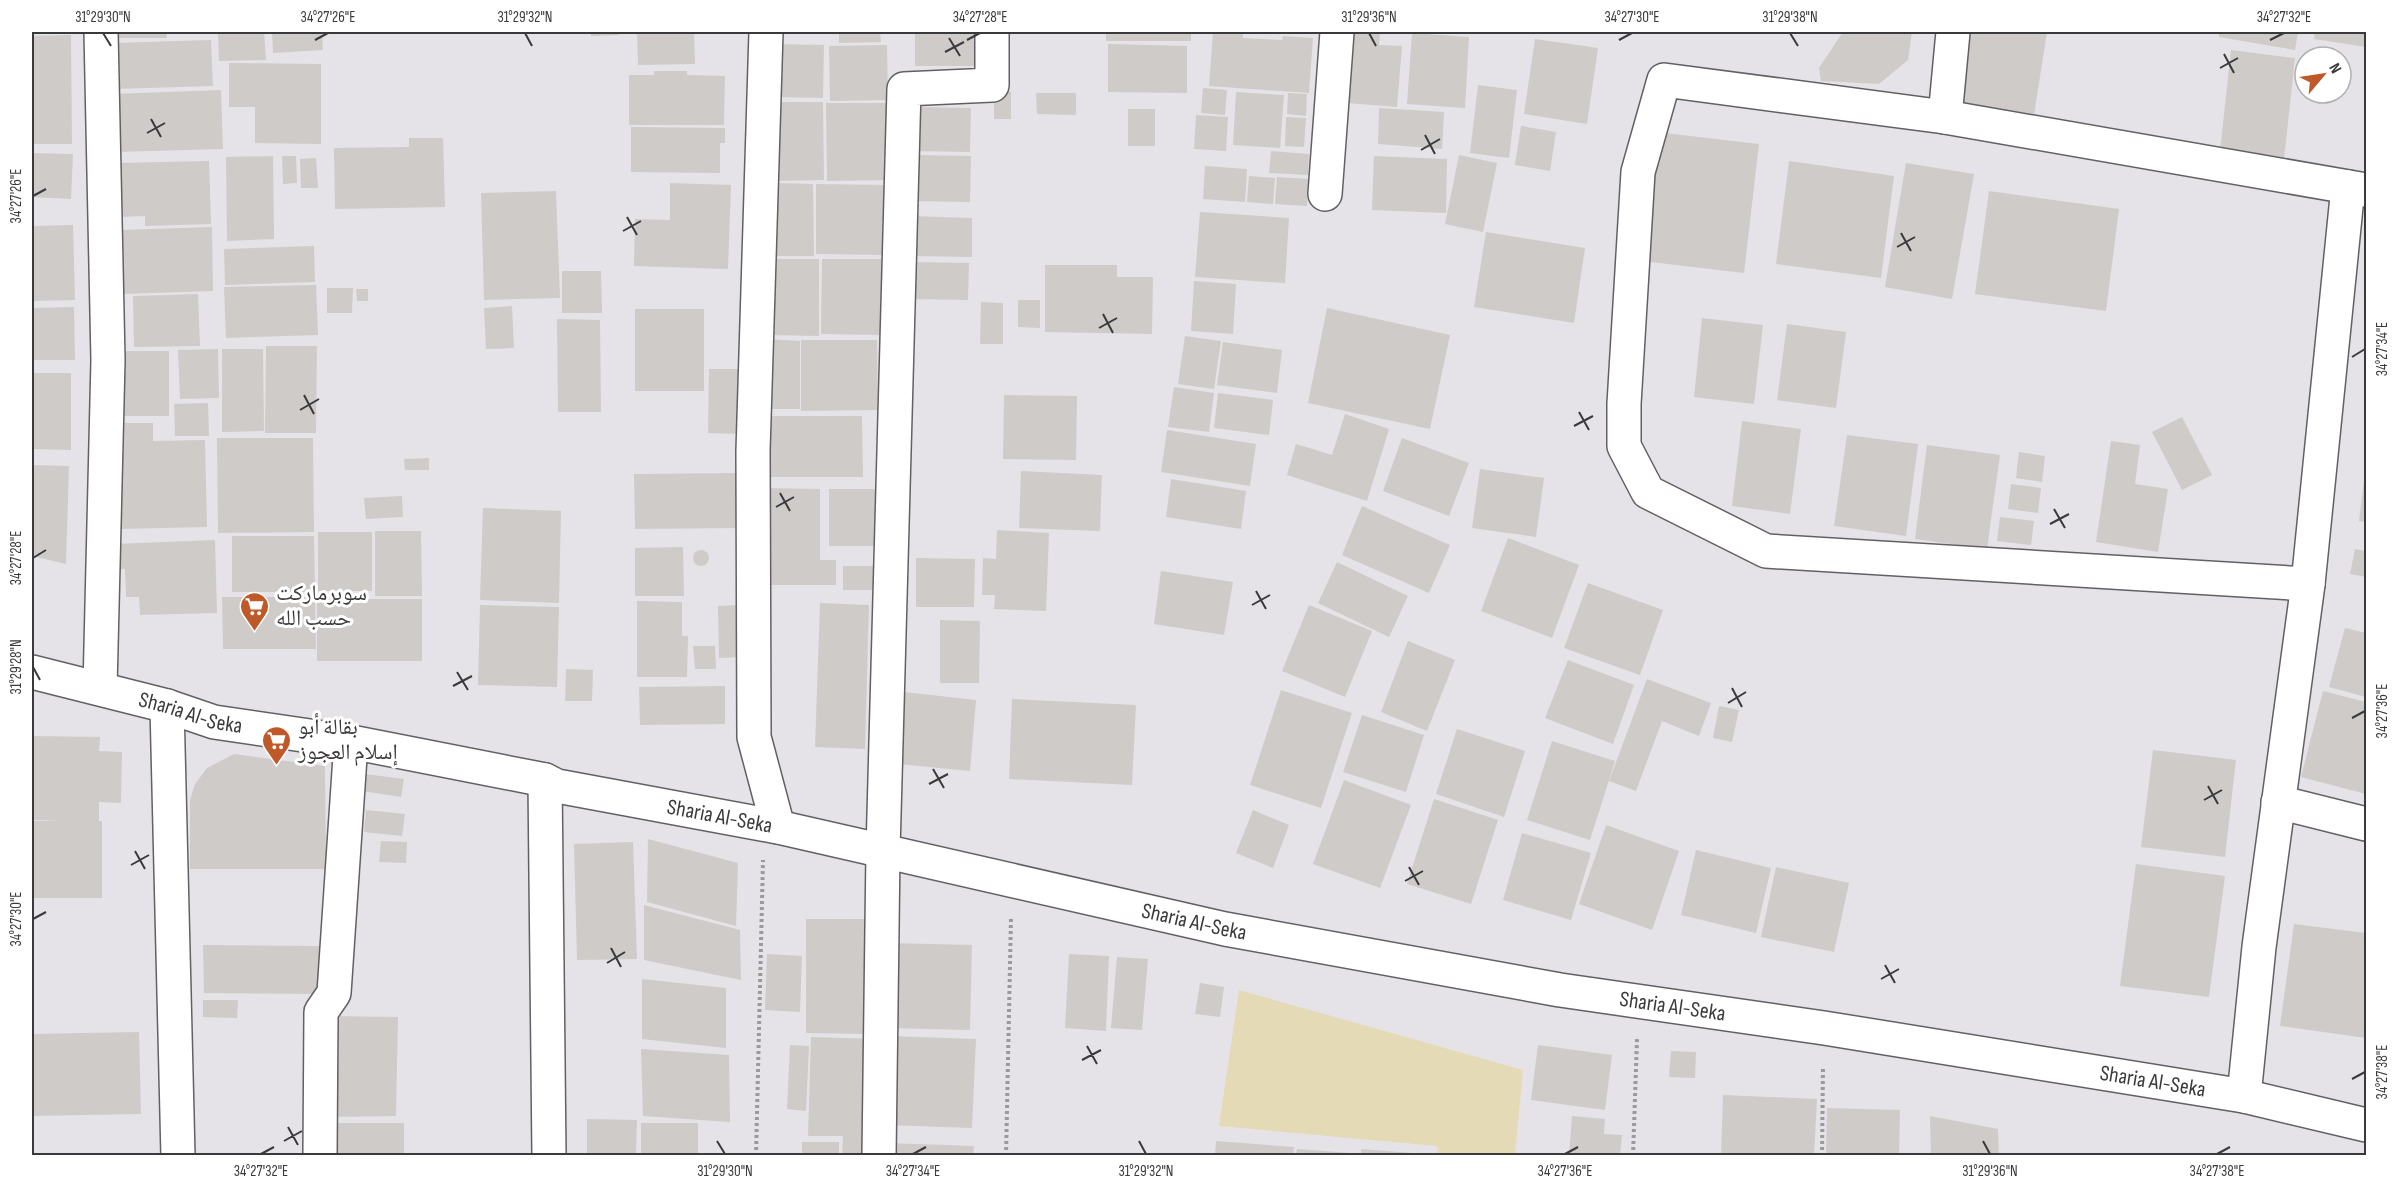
<svg xmlns="http://www.w3.org/2000/svg" width="2398" height="1187" viewBox="0 0 2398 1187" font-family="'Sofia Sans Condensed','Noto Naskh Arabic',sans-serif">
<rect width="100%" height="100%" fill="#e5e3e7"/>
<path fill="#e4dbb6" d="M1239,990L1523,1070L1515,1155H1438L1437,1146L1219,1126Z"/>
<g fill="#cfcbc8">
<path d="M117,32H166L167,38H117Z"/>
<path d="M218,32H264L266,60L219,61Z"/>
<path d="M272,32H322L323,50L273,53Z"/>
<path d="M591,32H619V35L591,36Z"/>
<path d="M637,32H694L695,64L638,65Z"/>
<path d="M839,32H880L881,42L839,43Z"/>
<rect x="915" y="32" width="72" height="34"/>
<rect x="1106" y="32" width="85" height="9"/>
<path d="M1213,32L1243,33V38L1282,40L1283,36L1313,38L1309,93L1209,86Z"/>
<path d="M1340,32H1380L1379,45L1402,46L1397,107L1335,102Z"/>
<path d="M1843,32H1912L1908,60L1879,84L1821,81L1819,68Z"/>
<path d="M1969,32H2047L2034,115L1958,102Z"/>
<path d="M2219,32H2298L2295,50L2219,37Z"/>
<path d="M2315,32H2366V47L2314,39Z"/>
<path d="M1412,33L1469,37L1465,108L1407,104Z"/>
<path d="M71,35L72,144H32V36Z"/>
<path d="M1535,39L1598,48L1587,124L1524,114Z"/>
<path d="M211,40L213,86L114,89L112,43Z"/>
<path d="M772,44L824,45L823,98L772,97Z"/>
<path d="M1108,44L1187,46V93L1108,92Z"/>
<path d="M887,45L888,100L830,101L829,46Z"/>
<path d="M2231,50L2295,58L2284,159L2220,151Z"/>
<path d="M229,63L321,64V144L255,143V107H229Z"/>
<path d="M654,71H687V75L725,76L724,125H629V75H654Z"/>
<path d="M1478,85L1517,90L1509,158L1470,153Z"/>
<path d="M1203,88L1227,90L1225,115L1201,113Z"/>
<path d="M221,90L223,149L114,152L111,94Z"/>
<rect x="994" y="92" width="17" height="27"/>
<path d="M1236,92L1284,95L1280,148L1233,145Z"/>
<path d="M1036,93H1076V115L1037,114Z"/>
<path d="M1288,93L1307,94L1306,116L1287,114Z"/>
<path d="M769,102H823L824,180L770,181Z"/>
<path d="M826,103H888L889,180L827,181Z"/>
<path d="M912,107L971,108L970,152L911,151Z"/>
<path d="M1379,108L1444,112L1442,149L1378,144Z"/>
<rect x="1128" y="109" width="27" height="37"/>
<path d="M1196,115L1228,117L1226,151L1194,149Z"/>
<path d="M1286,117L1306,118L1304,147L1285,146Z"/>
<path d="M1521,126L1556,132L1550,171L1515,165Z"/>
<path d="M631,127L725,128V143H720V173L631,172Z"/>
<path d="M1656,132L1759,144L1744,273L1642,261Z"/>
<path d="M409,138H443L445,207L335,209L334,148L409,147Z"/>
<path d="M1271,151L1309,154L1308,175L1269,173Z"/>
<path d="M32,153L73,154L71,199L32,197Z"/>
<path d="M913,155L971,156L970,202L912,201Z"/>
<path d="M1459,155L1497,163L1483,232L1445,224Z"/>
<path d="M273,156L274,239L227,241L226,157Z"/>
<path d="M282,156H296L297,183L283,184Z"/>
<path d="M1374,156L1447,159L1446,213L1372,210Z"/>
<path d="M316,158L318,188H301L300,159Z"/>
<path d="M209,161L211,224L145,226V216L118,217L116,163Z"/>
<path d="M1789,161L1894,176L1881,278L1776,264Z"/>
<path d="M1906,163L1974,174L1952,299L1885,287Z"/>
<path d="M1205,166L1247,169L1245,202L1203,199Z"/>
<path d="M1249,176L1275,178L1273,204L1247,202Z"/>
<path d="M1277,177L1308,179L1307,206L1275,204Z"/>
<path d="M670,183L731,185L728,269L634,266L635,219L670,220Z"/>
<path d="M775,183L813,184L814,256H774Z"/>
<path d="M816,184L886,185V255L816,254Z"/>
<path d="M556,191L560,298L484,300L481,193Z"/>
<path d="M1989,191L2119,209L2106,311L1975,294Z"/>
<path d="M1200,212L1289,218L1285,283L1195,277Z"/>
<path d="M911,216L972,218V257L910,256Z"/>
<path d="M73,225L75,300L32,301V226Z"/>
<path d="M212,227L213,291L123,294L121,230Z"/>
<path d="M1486,232L1585,248L1574,323L1474,307Z"/>
<path d="M314,246L315,282L225,285L224,249Z"/>
<path d="M770,259H819V336L770,335Z"/>
<path d="M822,259H881V335L821,334Z"/>
<path d="M910,262L969,263L968,300L909,299Z"/>
<path d="M1045,265H1117V277H1153L1152,334L1045,332Z"/>
<path d="M562,271H601L602,313H562Z"/>
<path d="M1194,281L1236,284L1233,334L1191,331Z"/>
<path d="M316,285L318,335L226,338L224,287Z"/>
<path d="M327,288H353L352,313H327Z"/>
<path d="M356,289H368V301H357Z"/>
<path d="M198,294L200,346L134,347L133,296Z"/>
<path d="M1018,300H1040V328L1018,327Z"/>
<path d="M981,302L1003,303V344H980Z"/>
<path d="M512,306L514,348L486,349L484,308Z"/>
<path d="M74,307L75,360H32V308Z"/>
<path d="M1327,308L1450,335L1430,429L1308,403Z"/>
<rect x="635" y="309" width="69" height="82"/>
<path d="M1702,318L1763,325L1754,404L1694,397Z"/>
<path d="M557,319L600,320L601,412H558Z"/>
<path d="M1787,324L1846,332L1836,408L1777,400Z"/>
<path d="M1185,336L1221,341L1214,389L1178,384Z"/>
<path d="M766,339L800,341V409H765Z"/>
<path d="M801,340H877L878,410L801,411Z"/>
<path d="M1223,342L1282,350L1277,393L1217,385Z"/>
<path d="M266,346H317L316,433H265Z"/>
<path d="M218,349L219,398L180,399L178,350Z"/>
<path d="M222,349H263L264,431L222,432Z"/>
<rect x="111" y="351" width="58" height="65"/>
<path d="M709,369H743L742,434L708,433Z"/>
<path d="M32,373H71V450L32,449Z"/>
<path d="M1174,387L1214,393L1209,432L1168,427Z"/>
<path d="M1218,393L1273,400L1269,435L1214,428Z"/>
<path d="M1004,395L1077,396L1076,460L1003,459Z"/>
<path d="M208,403L209,436H175L174,404Z"/>
<path d="M1345,414L1389,429L1367,501L1287,475L1296,444L1332,455Z"/>
<path d="M767,416H862L863,477H768Z"/>
<path d="M2182,417L2212,475L2182,490L2152,432Z"/>
<path d="M1742,421L1801,429L1790,514L1732,506Z"/>
<path d="M116,423H153V441L205,440L207,527L119,529Z"/>
<path d="M1167,430L1256,444L1250,486L1161,472Z"/>
<path d="M1847,435L1918,444L1906,536L1834,526Z"/>
<path d="M217,438H313L314,532L218,533Z"/>
<path d="M1402,438L1469,463L1449,516L1383,491Z"/>
<path d="M2111,441L2140,445L2135,484L2168,489L2158,552L2096,542Z"/>
<path d="M1927,445L2000,455L1987,549L1915,539Z"/>
<path d="M2019,452L2045,456L2042,482L2016,478Z"/>
<path d="M429,458V470H405L404,459Z"/>
<path d="M32,465L69,466L66,564L32,556Z"/>
<path d="M1480,469L1544,478L1536,537L1472,528Z"/>
<path d="M1021,471L1102,475L1100,531L1019,528Z"/>
<path d="M2365,471H2366V522L2359,521Z"/>
<path d="M739,473V528L635,529L634,474Z"/>
<path d="M1171,479L1246,491L1241,529L1166,517Z"/>
<path d="M2011,484L2041,488L2038,513L2008,509Z"/>
<path d="M761,488L820,489V560H836V585H761Z"/>
<path d="M829,489H880L881,546H829Z"/>
<path d="M402,496L403,517L366,519L364,498Z"/>
<path d="M1362,506L1450,545L1429,593L1342,555Z"/>
<path d="M483,508L561,511L559,603L480,600Z"/>
<path d="M2000,517L2034,521L2031,545L1997,541Z"/>
<path d="M997,530L1049,533L1046,611L994,609L995,595H982L983,558L996,559Z"/>
<path d="M375,531H421L422,596H375Z"/>
<rect x="318" y="532" width="54" height="59"/>
<path d="M232,536H314L315,592H232Z"/>
<path d="M1508,538L1579,565L1552,638L1481,611Z"/>
<path d="M215,540L217,613L140,615L139,597H126L125,569H115L114,544Z"/>
<path d="M683,547L684,596H635V548Z"/>
<path d="M2355,549L2366,551V577L2350,574Z"/>
<circle cx="701" cy="558" r="8"/>
<path d="M916,558L975,559L974,607H916Z"/>
<path d="M1337,562L1408,596L1389,637L1318,603Z"/>
<path d="M843,566H880L881,590H843Z"/>
<path d="M1161,571L1233,582L1224,635L1154,624Z"/>
<path d="M1588,583L1663,610L1640,675L1564,648Z"/>
<path d="M222,597H315L316,649H223Z"/>
<rect x="317" y="599" width="105" height="62"/>
<path d="M637,601L682,602V636H688L687,677H637Z"/>
<path d="M820,603L869,605L865,749L815,747Z"/>
<path d="M480,605L559,607L557,687L478,685Z"/>
<path d="M741,605L742,657L719,658L718,606Z"/>
<path d="M1309,605L1372,631L1345,697L1282,671Z"/>
<path d="M940,620L980,621L979,683H940Z"/>
<path d="M2345,628L2366,633V697L2329,687Z"/>
<path d="M1408,641L1455,660L1427,731L1381,712Z"/>
<path d="M693,646H715L716,669H695Z"/>
<path d="M1568,660L1634,685L1613,744L1545,718Z"/>
<path d="M566,669L593,670L592,701H565Z"/>
<path d="M1647,679L1711,703L1699,736L1662,721L1636,791L1609,781Z"/>
<path d="M725,686V724L640,725L639,687Z"/>
<path d="M1281,690L1352,713L1321,808L1250,785Z"/>
<path d="M2323,691L2366,702V794L2301,777Z"/>
<path d="M904,692L976,700L970,771L898,764Z"/>
<path d="M1012,699L1136,705L1132,785L1009,779Z"/>
<path d="M1719,706L1739,710L1732,742L1713,738Z"/>
<path d="M1362,715L1424,735L1406,792L1343,772Z"/>
<path d="M1457,729L1525,751L1504,817L1436,794Z"/>
<path d="M32,736L100,737L99,751L122,752L121,803L99,802V821H102V898H32V821L61,820H32Z"/>
<path d="M1552,741L1615,761L1590,840L1527,820Z"/>
<path d="M2153,750L2236,760L2225,857L2141,847Z"/>
<path d="M234,754L325,766L326,869H190V800L195,784L207,768Z"/>
<path d="M365,774L404,779L401,797L362,791Z"/>
<path d="M1344,780L1411,805L1380,888L1313,864Z"/>
<path d="M1434,799L1498,820L1471,904L1407,884Z"/>
<path d="M366,810L405,814L402,836L364,832Z"/>
<path d="M1253,810L1289,825L1273,868L1236,853Z"/>
<path d="M1606,825L1679,851L1652,930L1579,904Z"/>
<path d="M1522,833L1591,853L1571,920L1503,900Z"/>
<path d="M648,839L738,863L736,926L647,902Z"/>
<path d="M381,841L407,842L406,863L379,862Z"/>
<path d="M633,842L637,959L577,960L574,844Z"/>
<path d="M1696,850L1771,868L1756,933L1681,915Z"/>
<path d="M2136,864L2225,876L2209,997L2120,986Z"/>
<path d="M1776,867L1849,883L1834,952L1761,937Z"/>
<path d="M644,905L740,930L741,980L644,960Z"/>
<path d="M806,919H870V1034L806,1033Z"/>
<path d="M2294,924L2366,933V1038L2280,1026Z"/>
<path d="M887,943L972,945L970,1030L886,1028Z"/>
<path d="M203,945L326,946V994L204,993Z"/>
<path d="M767,954L802,956L800,1012L765,1010Z"/>
<path d="M1069,954L1109,956L1106,1031L1065,1028Z"/>
<path d="M1117,957L1148,959L1142,1030L1111,1028Z"/>
<path d="M642,979L726,988V1048L642,1039Z"/>
<path d="M1200,983L1224,987L1220,1017L1195,1014Z"/>
<path d="M203,1000H238L237,1018L203,1017Z"/>
<path d="M326,1016L398,1017L396,1116L326,1117Z"/>
<path d="M139,1032L141,1114L32,1116V1034Z"/>
<path d="M890,1036L976,1039L972,1128L887,1125Z"/>
<path d="M811,1037L877,1039L874,1156H842L843,1136H808Z"/>
<path d="M790,1045L809,1046L806,1111L787,1109Z"/>
<path d="M1538,1045L1612,1055L1605,1110L1531,1100Z"/>
<path d="M641,1049L729,1055L730,1122L643,1116Z"/>
<path d="M1671,1051L1696,1052L1695,1078L1669,1077Z"/>
<path d="M1723,1095L1817,1099L1814,1156H1721Z"/>
<path d="M1827,1108L1900,1110L1899,1156H1826Z"/>
<path d="M1572,1116L1605,1119L1604,1134L1622,1135L1620,1156H1569Z"/>
<path d="M1930,1116L1998,1129L1999,1156H1931Z"/>
<path d="M587,1119L637,1120L636,1156H587Z"/>
<rect x="327" y="1123" width="77" height="33"/>
<rect x="641" y="1123" width="57" height="33"/>
<path d="M1216,1141L1294,1147L1293,1156H1215Z"/>
<rect x="802" y="1142" width="37" height="14"/>
<path d="M888,1143L974,1146L973,1156H888Z"/>
<path d="M1297,1149L1350,1153V1156H1296Z"/>
<path d="M1361,1149L1425,1154V1156H1361Z"/>
</g>
<g fill="none" stroke-linecap="round" stroke-linejoin="round">
<defs>
<g id="minor">
<path d="M766,32L753,451L754,737L778,827"/>
<path d="M1945,117L1953,32"/>
<path d="M1325,194L1337,32"/>
<path d="M2308,584L1766,551L1648,492L1624,446V404L1638,172L1664,80L1945,117L2366,190"/>
<path id="s1" d="M32,672L167,706L214,722L351,742L545,780L557,786L778,827L1225,929L1560,990L1824,1028L2244,1096L2366,1125"/>
<path d="M100,688L108,360L101,32"/>
<path d="M167,706L178,1156"/>
<path d="M545,780L549,1156"/>
<path d="M2278,802L2366,824"/>
<path d="M2244,1096L2259,947L2308,584L2348,187"/>
<path d="M320,1156L321,1012L334,993L351,742"/>
<path d="M879,1156L883,851L904,89L992,85V32"/>
</g>
</defs>
<use href="#minor" stroke="#626064" stroke-width="36"/>
<g stroke="#9a999c" stroke-width="4" stroke-dasharray="3 3" stroke-linecap="butt">
<path d="M756,1156L763,860"/>
<path d="M1006,1156L1011,917"/>
<path d="M1633,1156L1637,1039"/>
<path d="M1822,1156L1823,1066"/>
</g>
<use href="#minor" stroke="#fff" stroke-width="33"/>
</g>
<path fill="none" stroke="#3a393b" stroke-width="2" d="M103,33L111,46M525,33L532,46M1369,33L1376,46M1790,33L1798,46M949,38L960,56M315,40L328,33M967,40L980,33M1619,40L1632,33M2270,40L2284,33M945,52L964,42M2224,54L2234,73M2220,68L2238,58M151,119L161,137M147,133L165,123M1425,135L1435,154M1421,150L1440,139M33,196L46,189M627,217L637,235M623,231L641,221M1901,233L1911,251M1897,247L1915,237M1103,314L1113,333M1099,328L1117,318M2352,357L2365,349M304,395L314,414M300,410L319,399M1579,412L1589,430M1574,426L1593,416M780,493L790,511M776,507L794,497M2054,509L2065,528M2050,524L2069,514M33,558L46,550M1256,591L1266,609M1252,605L1270,595M33,667L40,680M457,672L468,690M453,686L472,676M1732,688L1742,707M1728,703L1746,692M2352,718L2365,711M933,769L944,788M929,784L948,774M2208,786L2218,804M2204,800L2222,790M135,851L145,869M131,865L149,855M1409,867L1419,885M1405,881L1423,871M33,919L46,912M611,948L621,967M607,963L625,952M1885,965L1895,983M1881,979L1899,969M1087,1046L1097,1064M1082,1060L1101,1050M2352,1079L2365,1072M288,1127L298,1145M284,1141L302,1131M717,1141L725,1154M1139,1141L1146,1154M1983,1141L1990,1154M261,1154L274,1147M913,1154L926,1147M1565,1154L1578,1147M2217,1154L2230,1147"/>
<defs>
<symbol id="supermarket-pin" viewBox="-11 -11 22 30"><path d="M0 17L-7.5 6A9.5 9.5 0 1 1 7.5 6Z" fill="#bf592a" stroke="#fff"/><path d="M-6-5.5h2.5l.6 2H6L4.5 2H-2.5L-4.4-4H-6ZM-1.5 3.2a1.3 1.3 0 1 0 .1 0ZM3 3.2a1.3 1.3 0 1 0 .1 0Z" fill="#fff"/></symbol>
</defs>
<g fill-rule="evenodd">
<use href="#supermarket-pin" x="238" y="590" width="33" height="45"/>
<use href="#supermarket-pin" x="260" y="724" width="33" height="45"/>
</g>
<g text-anchor="middle" dominant-baseline="central" stroke-width="6" stroke-linejoin="round" paint-order="stroke">
<g font-size="22" fill="#3a393b" stroke="#fff" text-anchor="start">
<text x="276" y="593">سوبرماركت<tspan x="276" dy="25">حسب الله</tspan></text>
<text x="298" y="727">بقالة أبو<tspan x="298" dy="25">إسلام العجوز</tspan></text>
</g>
<g font-size="22" fill="#3a393b" stroke="#fff">
<text stroke="none"><textPath href="#s1" startOffset="164">Sharia Al-Seka</textPath></text>
<text stroke="none"><textPath href="#s1" startOffset="704">Sharia Al-Seka</textPath></text>
<text stroke="none"><textPath href="#s1" startOffset="1190">Sharia Al-Seka</textPath></text>
<text stroke="none"><textPath href="#s1" startOffset="1676">Sharia Al-Seka</textPath></text>
<text stroke="none"><textPath href="#s1" startOffset="2162">Sharia Al-Seka</textPath></text>
</g>
</g>
<rect width="2398" height="1187" fill="none" stroke="#ffffff" stroke-width="66"/>
<g transform="translate(2323 75) rotate(61)"><circle r="28" fill="#ffffff" stroke="#b0b0b1" stroke-width="1.5"/>
<path d="M0-4.5L10 22L0 15L-10 22Z" fill="#bf592a"/>
<text y="-9" font-size="16" font-weight="bold" text-anchor="middle" fill="#3a393b">N</text>
</g>
<rect x="33" y="33" width="2332" height="1121" fill="none" stroke="#3a393b" stroke-width="2"/>
<g font-size="15" text-anchor="middle" fill="#3a393b">
<text x="103" y="22">31°29'30"N</text>
<text x="328" y="22">34°27'26"E</text>
<text x="525" y="22">31°29'32"N</text>
<text x="980" y="22">34°27'28"E</text>
<text x="1369" y="22">31°29'36"N</text>
<text x="1632" y="22">34°27'30"E</text>
<text x="1790" y="22">31°29'38"N</text>
<text x="2284" y="22">34°27'32"E</text>
<text transform="translate(16 196) rotate(-90)" y="5">34°27'26"E</text>
<text transform="translate(2382 349) rotate(-90)" y="5">34°27'34"E</text>
<text transform="translate(16 558) rotate(-90)" y="5">34°27'28"E</text>
<text transform="translate(16 667) rotate(-90)" y="5">31°29'28"N</text>
<text transform="translate(2382 711) rotate(-90)" y="5">34°27'36"E</text>
<text transform="translate(16 919) rotate(-90)" y="5">34°27'30"E</text>
<text transform="translate(2382 1072) rotate(-90)" y="5">34°27'38"E</text>
<text x="261" y="1176">34°27'32"E</text>
<text x="725" y="1176">31°29'30"N</text>
<text x="913" y="1176">34°27'34"E</text>
<text x="1146" y="1176">31°29'32"N</text>
<text x="1565" y="1176">34°27'36"E</text>
<text x="1990" y="1176">31°29'36"N</text>
<text x="2217" y="1176">34°27'38"E</text>
</g>
</svg>
